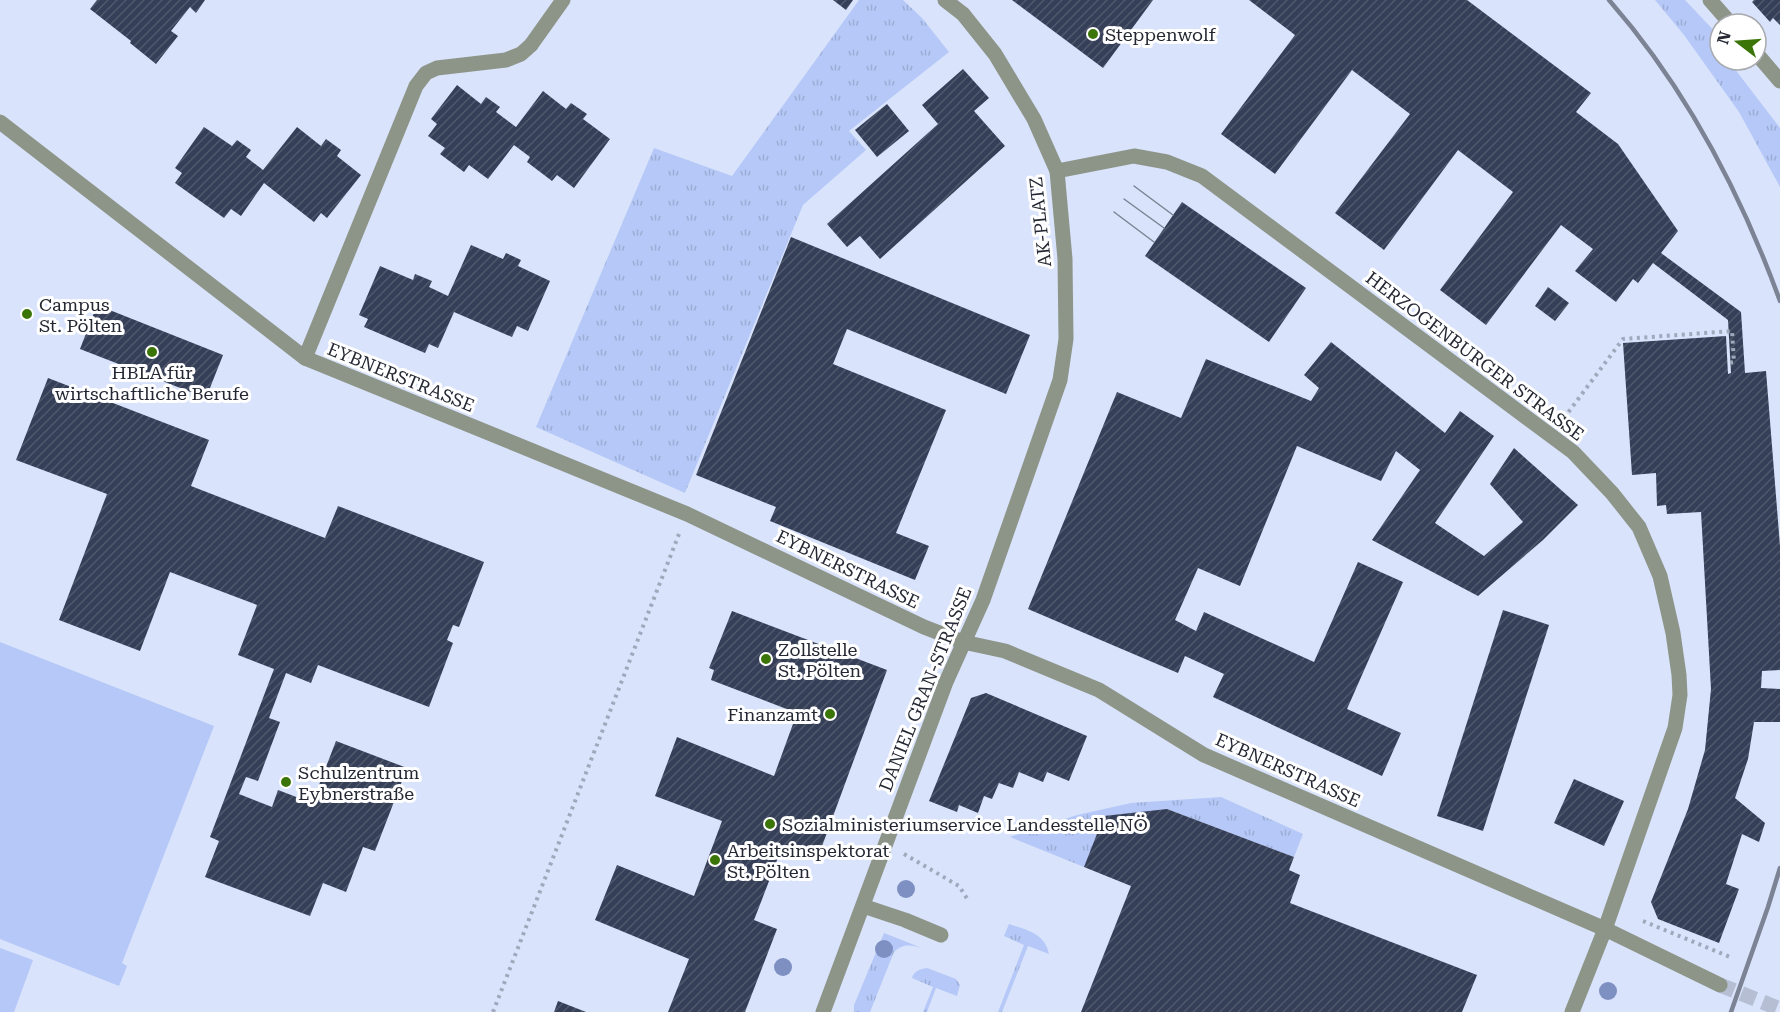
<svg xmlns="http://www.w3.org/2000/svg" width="1780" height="1012" viewBox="0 0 1780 1012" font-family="'Roboto Serif',serif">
<defs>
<pattern id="grass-tufts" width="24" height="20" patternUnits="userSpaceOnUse" patternTransform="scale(1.5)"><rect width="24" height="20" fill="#b5c8f7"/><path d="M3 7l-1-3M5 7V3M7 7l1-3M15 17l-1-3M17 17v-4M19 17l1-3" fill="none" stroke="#9cacd4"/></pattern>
<pattern id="building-hatch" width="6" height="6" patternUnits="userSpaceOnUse" patternTransform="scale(1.5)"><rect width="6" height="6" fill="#353f57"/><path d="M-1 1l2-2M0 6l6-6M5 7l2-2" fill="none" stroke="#50586c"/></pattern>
</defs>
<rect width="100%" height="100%" fill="#d9e3fb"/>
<g fill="url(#grass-tufts)">
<path d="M859,0H903L922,18L949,52L849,131L866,150L803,205L685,493L536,427L654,148L732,176Z"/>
<path d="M1655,0H1685L1720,37V60H1728L1780,128V187L1739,112L1684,35Z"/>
<path d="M1221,797L1303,834L1294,857L1167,809L1084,867L1010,837L1077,815L1131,803Z"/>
<path d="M1009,924C1026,930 1045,933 1049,954L1028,946L1002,1012H998L1024,945L1004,936Z"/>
<path d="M884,933L922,948C912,945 903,943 894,952L870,1012H854V1005Z"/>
<path d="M927,968L956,979L960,985L957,996L936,988L927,1012H923L933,987L912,978C914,971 920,969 927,968Z"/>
</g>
<g fill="#b5c8f7">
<path d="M0,642L214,726L122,963L127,966L119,986L0,939Z"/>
<path d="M0,948L33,960L14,1012H0Z"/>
</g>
<g fill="url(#building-hatch)">
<path d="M97,0H205L196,13L190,7L171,31L178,36L156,64L130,43L131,41L90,9Z"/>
<path d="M833,0H853L846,10Z"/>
<path d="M1012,0H1153L1103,68Z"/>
<path d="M1249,0H1467L1591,93L1576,112L1618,144L1678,231L1661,253L1741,312L1745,373L1766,371L1780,546V670L1762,671L1761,688L1780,689V722H1754L1748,759L1735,798L1765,823L1759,842L1742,834L1726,884L1739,889L1719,943L1658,919L1651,902L1688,809L1705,750L1711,689L1701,512L1667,514L1666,505L1657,506L1656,473L1632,475L1623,343L1726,336L1728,374L1731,373L1728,320L1653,263L1638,283L1633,279L1616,302L1575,271L1593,249L1561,225L1486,325L1440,290L1513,192L1458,150L1384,250L1335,213L1410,114L1352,70L1275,174L1221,134L1295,35Z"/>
<path d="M1754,0H1780V25L1773,18L1770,22L1752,2Z"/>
<path d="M963,69L989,98L974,111L1005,146L880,259L860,236L847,247L827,224L938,124L922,105Z"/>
<path d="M457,85L481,104L486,97L500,107L496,112L516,127L543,91L566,109L571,103L587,114L583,119L610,139L574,188L557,175L552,181L527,162L530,157L514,145L488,179L469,165L464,172L440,154L445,148L428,136L437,124L431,119Z"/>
<path d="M887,104L909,131L877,157L855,130Z"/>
<path d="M204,127L232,146L237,140L251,150L246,157L263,170L297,127L321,146L326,139L341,150L337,156L361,175L327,218L321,213L314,222L264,183L241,216L231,209L224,218L175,183L182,173L175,168Z"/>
<path d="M1182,202L1306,288L1269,342L1145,256Z"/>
<path d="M791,237L1030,335L1006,394L847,329L833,364L946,410L896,533L929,546L915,580L770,521L776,507L696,475Z"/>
<path d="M471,245L503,259L506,253L521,260L518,266L550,281L528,331L517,326L512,337L454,312L438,348L429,344L425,353L364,327L368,319L359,315L380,266L413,280L415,274L432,281L429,287L448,296Z"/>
<path d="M1548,287L1569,303L1555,321L1535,306Z"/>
<path d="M97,305L223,355L206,398L80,349Z"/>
<path d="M1331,342L1445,433L1460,411L1494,436L1435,523L1484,556L1523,522L1490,484L1514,448L1578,505L1543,540L1478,596L1372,540L1420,470L1396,451L1381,481L1297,446L1240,586L1198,568L1175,620L1196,631L1204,612L1314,662L1358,562L1403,582L1347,709L1401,733L1382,776L1213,697L1224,674L1185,656L1178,673L1028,609L1117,392L1181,418L1206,359L1311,401L1319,388L1304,375Z"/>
<path d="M48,378L209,440L191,486L325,538L338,506L484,562L459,627L453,625L447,640L453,643L429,707L318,665L311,683L286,673L269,718L280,722L258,781L246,777L239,794L272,807L278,790L312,803L336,741L407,768L375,851L363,847L346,892L323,883L310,916L205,877L219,841L210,837L274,669L238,655L257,605L170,572L140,651L59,620L107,494L16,460Z"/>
<path d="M1503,610L1549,625L1483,831L1437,816Z"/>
<path d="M732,611L887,670L818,857L783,845L754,920L777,929L745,1012H668L689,959L595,920L617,865L694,896L722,821L655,796L677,737L774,776L797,713L711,680L714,670L709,668Z"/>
<path d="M986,693L1087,736L1069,781L1047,772L1043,782L1019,772L1013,788L999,783L992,799L984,796L978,813L959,805L957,812L929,801L971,698Z"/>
<path d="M1574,779L1624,801L1604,846L1554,823Z"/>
<path d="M1167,809L1294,857L1289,870L1300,875L1290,903L1477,975L1462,1012H1081L1131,886L1084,867L1104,816Z"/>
<path d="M558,1001L586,1012H554Z"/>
</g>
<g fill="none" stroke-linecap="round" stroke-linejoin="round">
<path stroke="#b5bed3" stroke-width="15" stroke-dasharray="15 8" stroke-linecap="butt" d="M1720,985L1780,1009"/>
<g stroke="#a0a8bc" stroke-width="4" stroke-dasharray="3 4.5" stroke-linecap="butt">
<path d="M1564,418L1623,339L1732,331L1734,362L1727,363"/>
<path d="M904,854L959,886L968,900"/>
<path d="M1643,921L1730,957"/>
<path d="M493,1012L679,534"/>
</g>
<g stroke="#8d9589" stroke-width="15">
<path d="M305,358L416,86L426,73L437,68L506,60L521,54L531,45"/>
<path d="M863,906L905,920L941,935"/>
</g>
<g stroke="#8d9589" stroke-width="15">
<path d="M1710,0L1731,24"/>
<path d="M531,45L563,0"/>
<path d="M1756,53L1780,81"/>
<path d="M0,122L305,358L687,514L924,627L963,642"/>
<path d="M1057,171L1134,156L1167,162L1202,176L1573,452L1612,493L1639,527L1660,576L1673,633L1679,675L1680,695L1675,728L1605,929L1572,1012"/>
</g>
<g stroke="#8d9589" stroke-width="15">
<path d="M963,642L1005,651L1099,690L1204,755L1605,929L1720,985"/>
<path d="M823,1012L946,682L983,600L1060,380L1066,339L1065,259L1057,171L1034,119L995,54L963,14L945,0"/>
</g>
<g stroke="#7c8394" stroke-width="1.5">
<path d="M1134,186L1173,215"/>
<path d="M1124,199L1164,228"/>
<path d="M1114,212L1154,242"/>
</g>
<g stroke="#7c8394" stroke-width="4.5">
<path d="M1609,0C1687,89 1740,191 1780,301"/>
<path d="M1731,1012L1768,907L1780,868"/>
</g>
</g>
<g fill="#7e8fc2">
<circle cx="906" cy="889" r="9"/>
<circle cx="884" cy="949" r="9"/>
<circle cx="783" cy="967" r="9"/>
<circle cx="1608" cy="991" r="9"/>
</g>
<g fill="#3b7508" stroke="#fff" stroke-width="2">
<circle cx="1093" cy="34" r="6"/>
<circle cx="27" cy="314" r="6"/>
<circle cx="152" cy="352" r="6"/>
<circle cx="766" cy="659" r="6"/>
<circle cx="830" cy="714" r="6"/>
<circle cx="286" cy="782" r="6"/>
<circle cx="770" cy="824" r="6"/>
<circle cx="715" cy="860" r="6"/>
</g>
<g text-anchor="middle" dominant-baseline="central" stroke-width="6" stroke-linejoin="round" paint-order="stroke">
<g font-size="18" fill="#242833" stroke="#fff" text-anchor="start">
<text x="1105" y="34">Steppenwolf</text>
<text x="39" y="304">Campus<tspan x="39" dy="21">St. Pölten</tspan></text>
<text x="152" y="372" text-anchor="middle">HBLA für<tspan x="152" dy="21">wirtschaftliche Berufe</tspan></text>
<text x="778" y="649">Zollstelle<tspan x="778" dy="21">St. Pölten</tspan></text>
<text x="818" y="714" text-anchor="end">Finanzamt</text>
<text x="298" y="772">Schulzentrum<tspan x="298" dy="21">Eybnerstraße</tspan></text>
<text x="782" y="824">Sozialministeriumservice Landesstelle NÖ</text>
<text x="727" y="850">Arbeitsinspektorat<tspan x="727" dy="21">St. Pölten</tspan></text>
</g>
<g font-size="18" fill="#242833" stroke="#fff">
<text transform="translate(1040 222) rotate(-96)">AK-PLATZ</text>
<text transform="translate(1475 356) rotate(37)">HERZOGENBURGER STRASSE</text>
<text transform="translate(401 377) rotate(22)">EYBNERSTRASSE</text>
<text transform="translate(848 569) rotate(26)">EYBNERSTRASSE</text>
<text transform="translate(925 689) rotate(-68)">DANIEL GRAN-STRASSE</text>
<text transform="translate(1288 770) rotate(24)">EYBNERSTRASSE</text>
</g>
</g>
<g transform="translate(1738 42) rotate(287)"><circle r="28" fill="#ffffff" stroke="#a7a9ad" stroke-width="1.5"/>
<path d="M0-4.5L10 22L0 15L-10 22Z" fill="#3b7508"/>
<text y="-9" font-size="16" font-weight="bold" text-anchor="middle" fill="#242833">N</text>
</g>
</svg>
